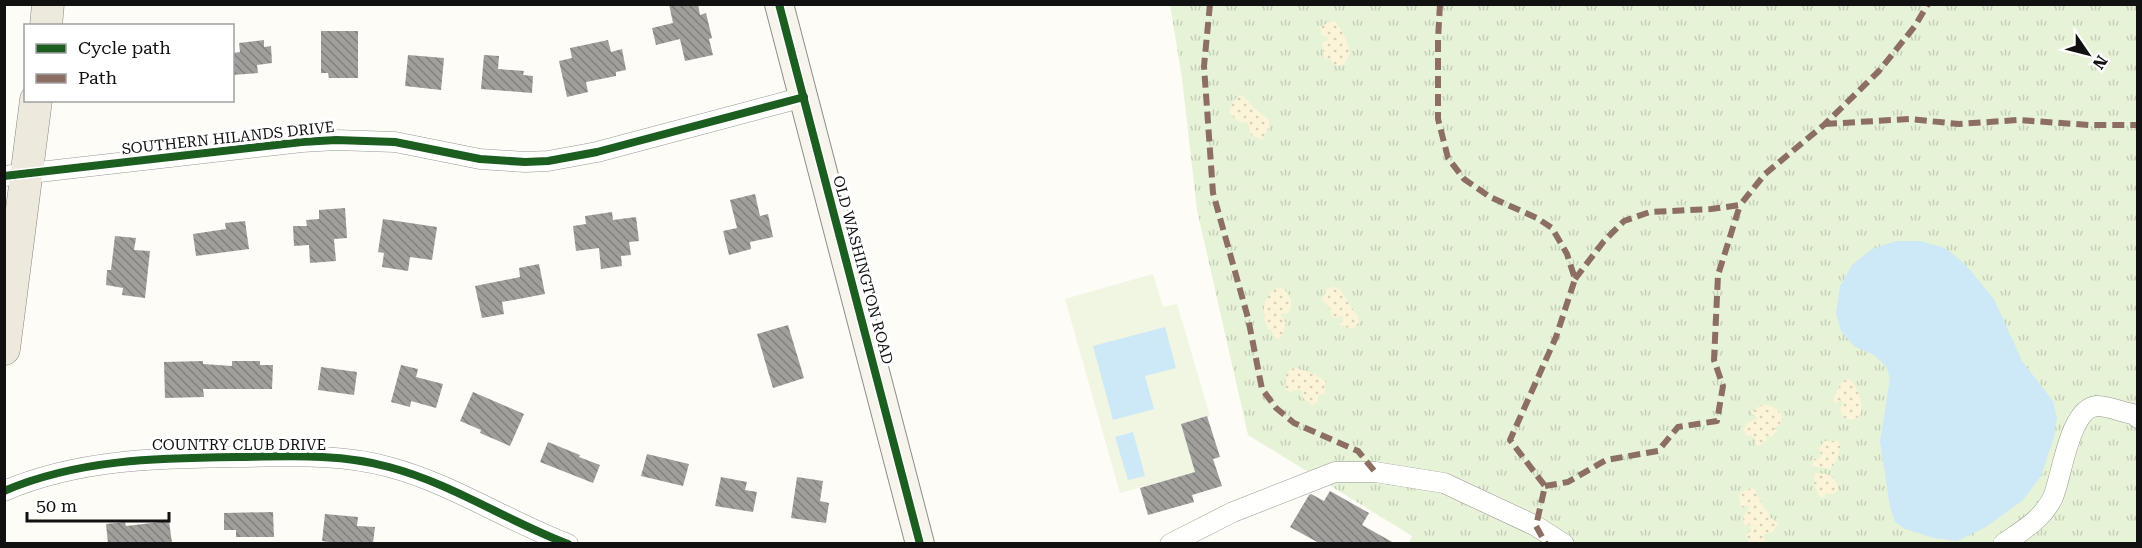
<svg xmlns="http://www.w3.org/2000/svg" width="2142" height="548" viewBox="0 0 2142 548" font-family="'Roboto Serif',serif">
<defs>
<pattern id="grass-tufts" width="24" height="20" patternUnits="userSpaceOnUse" patternTransform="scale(1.5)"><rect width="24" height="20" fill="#e7f3d7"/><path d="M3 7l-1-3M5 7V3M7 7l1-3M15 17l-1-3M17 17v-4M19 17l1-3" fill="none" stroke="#c5cfb8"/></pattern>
<pattern id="sand-dots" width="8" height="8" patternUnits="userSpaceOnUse" patternTransform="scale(1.5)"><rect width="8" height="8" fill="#fcf4d9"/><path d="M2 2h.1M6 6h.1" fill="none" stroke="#d7d0b9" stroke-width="1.8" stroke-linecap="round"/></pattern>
<pattern id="building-back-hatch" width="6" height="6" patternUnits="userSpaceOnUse" patternTransform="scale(1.5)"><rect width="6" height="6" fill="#a19f9c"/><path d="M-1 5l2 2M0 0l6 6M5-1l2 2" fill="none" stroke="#82807e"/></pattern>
</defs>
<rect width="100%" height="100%" fill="#fdfcf7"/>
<path fill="url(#grass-tufts)" d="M1170,5H2137V543H1409L1412,536L1248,435L1197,210L1182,78Z"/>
<g fill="url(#sand-dots)">
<path d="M1331,21L1336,22L1345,37L1350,53L1344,64L1338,66L1333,64L1330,59H1325L1323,53L1324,47L1322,46L1323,42L1329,40L1326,36H1322L1320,27Z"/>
<path d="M1242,95L1254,108L1269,120V127L1262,140L1251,135L1248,123L1239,122L1229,113C1231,104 1233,98 1242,95Z"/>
<path d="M1280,287C1290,291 1295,305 1288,314L1283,313L1280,315L1286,323L1282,336L1277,339L1274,337L1272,330L1268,329C1260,314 1263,292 1280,287Z"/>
<path d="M1333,287L1340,289L1358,317L1359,322L1353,329L1339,325L1344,318L1342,316L1335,318L1332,317L1329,307L1322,300L1327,289Z"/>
<path d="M1296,368L1314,374L1326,382L1324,394H1320L1318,397V402L1312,405L1303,398L1302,392L1299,389L1291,392L1285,389L1286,375L1290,369Z"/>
<path d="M1847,379L1851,380C1857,388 1870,414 1854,419C1851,420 1848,419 1844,419L1840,409L1843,403L1841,400L1835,404L1833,399L1841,383Z"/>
<path d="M1762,405C1772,405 1777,408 1782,416L1779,426L1775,428L1777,431L1771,437L1767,435L1766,441L1759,446L1755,445L1756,440L1751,435L1749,436L1746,435L1744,430L1746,424L1758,418L1752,414V411Z"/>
<path d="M1825,441H1838L1841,446L1835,463L1830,469L1812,466L1814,459L1820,458L1821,451L1818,449Z"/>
<path d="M1815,473C1826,473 1838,476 1838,490L1833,494L1825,493V497L1821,498C1816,492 1812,481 1815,473Z"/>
<path d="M1754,488L1764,509L1768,511L1769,517L1778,523L1772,533L1763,534L1765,540L1763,543L1749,542L1746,535L1751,530L1750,524L1745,526L1743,518L1749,508L1746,505L1741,509L1739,495L1745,490Z"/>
</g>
<path fill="#f0f6e1" d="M1153,274L1163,307L1177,304L1210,416L1181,424L1193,464L1204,476L1185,475L1120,493L1065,299Z"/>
<g fill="#cde8f7">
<path d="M1896,241H1920L1945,248L1965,264L1994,299L2022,361L2053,401L2057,418L2054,437L2041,476L2023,500L1986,527L1957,541L1934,538L1905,529L1895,522L1890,507L1880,442L1890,378L1886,366L1874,355L1854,346L1841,331L1836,313L1840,286L1852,265L1872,249Z"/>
<path d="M1165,327L1176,368L1145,376L1154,409L1113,420L1093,346Z"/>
<path d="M1133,432L1145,476L1128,480L1115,437Z"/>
</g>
<g fill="url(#building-back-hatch)">
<path d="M669,4H698L700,15L706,13L712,38L709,39L713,55L685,61L680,39L656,45L652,28L673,23Z"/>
<path d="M321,31H358V78H329L328,73H321Z"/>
<path d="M264,40V47L271,46L272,63L257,65L258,73L232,75V53L240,52L239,43Z"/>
<path d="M608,40L611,52L622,49L626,70L616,72V76L586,82L588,92L567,97L559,61L572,58L570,48Z"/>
<path d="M408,55L444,58L441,90L405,86Z"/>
<path d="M484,55L499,56L498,69L524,71L523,75L533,76L532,93L481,89Z"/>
<path d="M755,194L760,216L768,214L773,237L750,242L751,249L729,255L723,231L737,228L730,200Z"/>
<path d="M345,208L347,238L334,239L336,261L310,263L309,245L294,246L293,226H307L306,220L319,219V210Z"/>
<path d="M612,212L613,220L636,217L639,241L629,242L631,255L621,256L622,266L601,269L599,248L576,251L573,226L586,224L585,216Z"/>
<path d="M383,219L437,227L432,260L410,257L408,271L382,267L384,253L378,252Z"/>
<path d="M245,221L249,249L196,256L193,234L226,229L225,223Z"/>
<path d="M115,236L136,238L134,250L150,251L145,298L122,295L123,288L106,285L107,270H111Z"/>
<path d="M539,264L545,294L502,302L504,314L482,318L475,286L520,277L519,268Z"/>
<path d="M788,325L804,378L773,388L757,334Z"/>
<path d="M203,361V364L232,366V361H260V365H273L272,389H203L204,397L165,398L164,362Z"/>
<path d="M401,365L418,369L416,377L443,384L436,408L411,401L410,407L391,402Z"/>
<path d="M321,367L357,372L354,395L318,390Z"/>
<path d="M473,392L524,414L510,446L480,433L481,430L460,421Z"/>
<path d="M1207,416L1220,457L1213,459L1222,486L1192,495L1194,502L1148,515L1140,488L1195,472L1181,424Z"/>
<path d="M548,442L580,455L579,457L600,465L593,483L540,462Z"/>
<path d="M647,454L689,464L683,486L641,476Z"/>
<path d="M721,477L747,482L745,490L757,492L753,512L715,506Z"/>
<path d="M797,477L823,481L820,501L829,503L826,523L791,518Z"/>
<path d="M1330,491L1369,513L1362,525L1394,543H1319L1290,527L1309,495L1311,494L1324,501Z"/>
<path d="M273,512L274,537H236V530H224V513Z"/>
<path d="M325,514L358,517L357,526L375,527L373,543H336L322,541Z"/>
<path d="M169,521L172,543H108L106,524L125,522L126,526Z"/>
</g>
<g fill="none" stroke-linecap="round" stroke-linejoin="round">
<defs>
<g id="street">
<path d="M4,176L302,142L336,140L395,142L480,159L525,162L548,161L597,152L804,97"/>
<path d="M4,491C81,458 163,458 245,457C293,456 343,454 389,467C453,484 507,521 568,544"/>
<path d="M1170,544L1233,512L1335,472H1375L1444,483L1536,526L1564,544"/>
<path d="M2003,544C2023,530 2043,519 2053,497C2062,477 2069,408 2097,406C2108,406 2122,412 2133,414L2138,418"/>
</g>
<path id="secondary" d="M779,4L920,544"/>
<g id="primary">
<path d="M46,26L48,4"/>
<path d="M4,349L36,100"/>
</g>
</defs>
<use href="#street" stroke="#979795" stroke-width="21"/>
<use href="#secondary" stroke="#8e8d8b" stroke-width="30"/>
<use href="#primary" stroke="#858482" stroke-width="33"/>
<use href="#street" stroke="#fffffe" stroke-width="20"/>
<use href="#secondary" stroke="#f6f4eb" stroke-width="28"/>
<use href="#primary" stroke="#ede9dc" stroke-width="32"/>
<g stroke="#8d6e63" stroke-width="6" stroke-dasharray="12 6" stroke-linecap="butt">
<path d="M1210,4L1204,66L1213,193L1248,318L1262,389L1276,408L1294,423L1358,451L1375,472"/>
<path d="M1440,4L1438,39V119L1448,158L1464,179L1490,197L1537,218L1552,228L1567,254L1575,279L1556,337L1510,440L1545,486L1536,526L1546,544"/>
<path d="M1825,124L1909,119L1959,124L2018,120L2089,125H2138"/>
<path d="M1575,279L1604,241L1624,221L1650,212L1711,209L1740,205L1765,174L1825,124L1879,71L1915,26L1928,4"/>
<path d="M1545,486L1568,482L1606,460L1658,451L1678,427L1717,421L1723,386L1714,360L1718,275L1740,205"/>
</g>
<defs>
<g id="cycleway">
<path d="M779,4L920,544"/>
<path d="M4,176L302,142L336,140L395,142L480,159L525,162L548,161L597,152L804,97"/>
<path d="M4,491C81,458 163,458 245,457C293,456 343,454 389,467C453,484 507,521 568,544"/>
</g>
</defs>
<use href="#cycleway" stroke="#fff" stroke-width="11"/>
<use href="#cycleway" stroke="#1b5e20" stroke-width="8"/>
</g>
<g text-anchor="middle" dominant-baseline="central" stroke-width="6" stroke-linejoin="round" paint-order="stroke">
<g font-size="15" fill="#111" stroke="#fff">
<text transform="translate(228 138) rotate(-6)">SOUTHERN HILANDS DRIVE</text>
<text transform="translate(863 270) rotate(75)">OLD WASHINGTON ROAD</text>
<text x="239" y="445">COUNTRY CLUB DRIVE</text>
</g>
</g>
<rect width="2142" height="548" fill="none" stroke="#111111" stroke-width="12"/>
<rect x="24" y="24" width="210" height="78" fill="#ffffff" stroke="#a0a0a0" stroke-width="1.5"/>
<rect x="36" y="44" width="30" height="9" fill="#1b5e20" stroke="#a0a0a0" stroke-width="1.5"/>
<text x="78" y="54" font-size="18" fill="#111111">Cycle path</text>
<rect x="36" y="74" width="30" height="9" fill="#8d6e63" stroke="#a0a0a0" stroke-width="1.5"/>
<text x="78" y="84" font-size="18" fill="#111111">Path</text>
<g transform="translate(2088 54) rotate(125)" stroke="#ffffff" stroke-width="4.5" paint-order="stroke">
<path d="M0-4.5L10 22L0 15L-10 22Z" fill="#111111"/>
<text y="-9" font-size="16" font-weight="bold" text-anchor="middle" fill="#111111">N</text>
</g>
<path d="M27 512v9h142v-9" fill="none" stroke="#111111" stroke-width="3"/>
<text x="36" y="512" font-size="18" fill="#111111" stroke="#ffffff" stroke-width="4.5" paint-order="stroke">50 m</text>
</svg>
